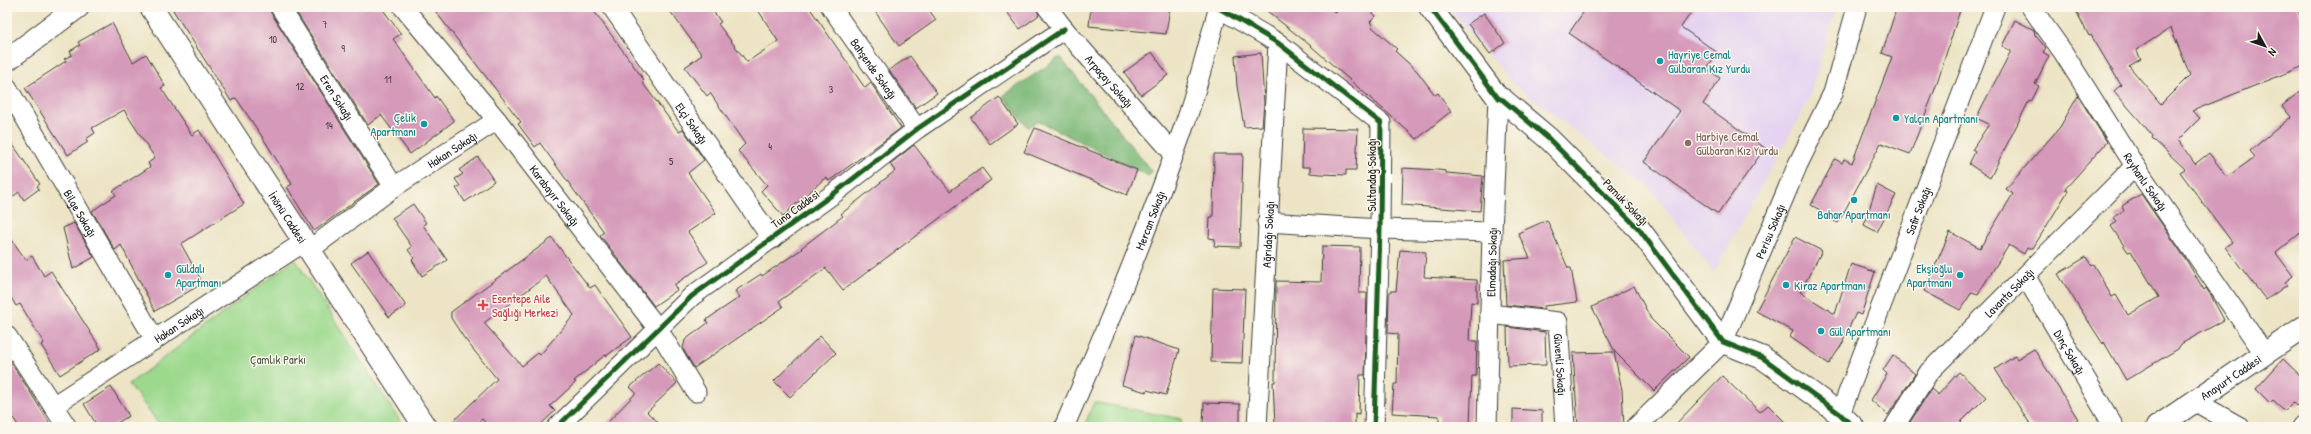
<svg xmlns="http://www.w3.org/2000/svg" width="2311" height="434" viewBox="0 0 2311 434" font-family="'Patrick Hand',sans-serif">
<rect width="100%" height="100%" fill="#fbf7ec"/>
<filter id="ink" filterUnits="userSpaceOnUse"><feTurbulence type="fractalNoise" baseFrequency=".025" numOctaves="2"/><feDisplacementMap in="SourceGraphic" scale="8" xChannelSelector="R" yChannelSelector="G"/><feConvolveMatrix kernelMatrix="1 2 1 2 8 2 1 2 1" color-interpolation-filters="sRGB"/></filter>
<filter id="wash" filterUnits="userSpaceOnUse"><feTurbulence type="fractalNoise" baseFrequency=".012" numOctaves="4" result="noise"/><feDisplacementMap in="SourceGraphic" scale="16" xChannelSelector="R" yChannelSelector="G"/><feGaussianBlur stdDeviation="0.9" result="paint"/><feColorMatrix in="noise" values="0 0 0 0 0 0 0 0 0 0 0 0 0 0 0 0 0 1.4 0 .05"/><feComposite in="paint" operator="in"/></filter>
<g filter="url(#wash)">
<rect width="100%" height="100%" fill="#ece4c4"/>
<path fill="#e5d3f1" d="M1449,7H1836L1809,99L1714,273L1649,187L1513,84Z"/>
<g fill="#9cd98d" stroke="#5c7a54">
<path d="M295,259L404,427H161L129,384Z"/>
<path d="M1094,402L1181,419V427H1084Z"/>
</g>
<path fill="#7db978" stroke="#4c6a4a" d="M1060,57L1152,172L1149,176L1038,121L1028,127L1003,96Z"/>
<g id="blocks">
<g fill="#d59aba" fill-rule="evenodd">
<path d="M171,7H269L271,13L379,184L314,231L287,187L292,184L261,135L236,98L231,101Z"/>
<path d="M293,7H381L401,34L393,39L435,98L436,96L454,121L410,154L381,115L368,125Z"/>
<path d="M432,7H591L644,80L642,82L679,132L683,129L704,160L688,173L716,213L688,232L708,262L674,285L677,290L654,306L600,235L604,232L540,143L535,147L518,124L521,122Z"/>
<path d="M667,7H710L721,22L718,24L747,62L778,41L756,7H809L865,88L871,83L901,128L829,181L826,177L783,216L761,191L767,185L738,151L745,144L710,93L707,96L685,67L702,55Z"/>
<path d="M872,7H927L936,20L899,46Z"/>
<path d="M1003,7H1036L1039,15L1020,29Z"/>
<path d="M1091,7H1170L1166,34L1089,26Z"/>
<path d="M1262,7H1328L1336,13L1342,7H1366L1376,16L1370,22L1372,24L1371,26L1397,49L1395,51L1417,71L1435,95L1438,93L1451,111L1417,139L1311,46Z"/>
<path d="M1587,7H1695L1681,27L1718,53L1707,69L1720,78L1703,104L1765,148L1718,214L1644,162L1680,111L1569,33Z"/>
<path d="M1897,7H1961L1935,89L1910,154L1881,143L1838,223L1819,213L1820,210L1811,205L1835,159L1842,163L1844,159L1852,163L1892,57L1882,53Z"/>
<path d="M2074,7H2297L2304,25V66L2192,111L2200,118L2178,140L2195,164L2209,153L2227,177L2255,157L2250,151L2291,117L2282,106L2304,88V230L2276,253L2293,276L2285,282L2287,285L2266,300L2225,247L2232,242L2180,172L2185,169L2152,138L2153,136L2114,91L2121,85L2091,35L2089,36ZM2171,28L2190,75L2161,104L2129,66L2141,59L2136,50Z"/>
<path d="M1484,13L1505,43L1490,54L1468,24Z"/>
<path d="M2015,20L2034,30L2035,35L2046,48L2043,52L2049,56L2035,84L2039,86L2031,102L2029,101L1990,178L1969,164L1975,152L1972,150L1989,124L1976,118L2011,51L2002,46Z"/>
<path d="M112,23L133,62L146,54L165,86L161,88L192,135L199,130L244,204L181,244L201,280L198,281L200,285L155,311L121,245L115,250L92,211L116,195L113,191L150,167L148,163L155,158L124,110L92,128L95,133L86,139L88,142L68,155L25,88L66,61L64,59L72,55L70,51L80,45L78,42Z"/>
<path d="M1152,52L1168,75L1141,95L1124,72Z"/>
<path d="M1261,53L1264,103L1262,126L1244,127L1237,86L1235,56Z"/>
<path d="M910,56L937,93L916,108L889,70Z"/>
<path d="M2078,96L2107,142L2065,189L2068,191L2033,248H2027L2024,254L2009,245L1978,294L1972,292L1960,310L1924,291L1950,232L1980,248L2013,194L2006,189L2060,127Z"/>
<path d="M999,97L1018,124L990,144L971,118Z"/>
<path d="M1035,128L1137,170L1127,195L1024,152Z"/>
<path d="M1303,128L1358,129L1356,170H1346V175L1321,174L1310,173V167H1302Z"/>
<path d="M7,136L40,184L37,186L39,189L24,200L19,192L7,201Z"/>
<path d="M914,145L950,191L982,168L991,180L843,290L826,268L779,301L783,307L694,368L683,349L685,340L708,323L706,320L740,297L735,291L761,274L762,276L802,249L801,248L843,216L841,214L895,171L890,164Z"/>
<path d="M1214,154H1243L1240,247L1214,246L1215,239L1209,238L1210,217H1213Z"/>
<path d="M478,157L494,181L465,202L456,188L460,186L455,179L463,174L459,170Z"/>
<path d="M1403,168L1438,170L1446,171V173L1483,176L1480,211L1402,205Z"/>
<path d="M1877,185L1896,195L1877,232L1864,225Z"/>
<path d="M2141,194L2185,258L2204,290L2206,288L2210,294L2224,320L2181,344L2178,349L2126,380L2104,342L2103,344L2058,274L2086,257L2091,265L2093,264L2112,297L2116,295L2128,315L2159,297L2131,251L2128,252L2111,226L2117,222L2114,217L2124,210L2122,206Z"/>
<path d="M413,204L426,223L423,225L447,260L422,276L412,260L414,258L408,250L412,247L392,218Z"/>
<path d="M1547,220L1568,268H1571L1577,302L1544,306V309L1506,305L1504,260L1530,258L1518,233Z"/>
<path d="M74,223L94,257L73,269L63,228Z"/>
<path d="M7,233L26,260L32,256L44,276L51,271L101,349L60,375L41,345L44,343L20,304L16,306L7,291Z"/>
<path d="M1795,237L1822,251L1800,292L1835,314L1851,264L1875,272L1861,315L1856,313L1843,340L1844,341L1829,364L1790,337L1793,331L1756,311Z"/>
<path d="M552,238L590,288L595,285L632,337L606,356L605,355L574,381L576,382L550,406L555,411L538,427H489L482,419L473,427H447L497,379L464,338L451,318V312ZM546,276L574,315L540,355L538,353L522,366L484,323Z"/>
<path d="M1322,246L1360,247L1359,293H1367L1365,375H1360L1359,414L1355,413V427L1275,425L1273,382H1275L1276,281L1321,282Z"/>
<path d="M1400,250L1426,252L1424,277L1477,280V303L1471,302L1469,341H1477L1476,376H1472L1470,425L1439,424V416L1392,413L1394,384H1397L1398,334L1388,333L1389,294L1391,291H1396Z"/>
<path d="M368,251L406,306L389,317L351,263Z"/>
<path d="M1634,286L1651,319L1689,357L1654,391L1615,352L1592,307Z"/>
<path d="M1213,288L1245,289L1242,363L1211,362Z"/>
<path d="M1507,327L1545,332L1546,365L1508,366Z"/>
<path d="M1136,335L1179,350L1166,395L1147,390L1146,392L1122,385Z"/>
<path d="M820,336L836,353L790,397L774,381Z"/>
<path d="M2034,349L2078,419L2066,427H2032L1995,369L2015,356L2017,359Z"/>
<path d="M1614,352L1622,390L1624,427H1578L1573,353Z"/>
<path d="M1893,355L1915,374L1888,415L1871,400L1887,374L1883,370Z"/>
<path d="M7,357L27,387L52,427H19L7,408Z"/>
<path d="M2283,359L2304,379V397L2296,406L2293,403L2285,411L2273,400L2270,403L2256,389Z"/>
<path d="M658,363L677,383L647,412L663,427H603L636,393L630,387Z"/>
<path d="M1959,372L1986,397L1956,427H1907L1931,389L1938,395Z"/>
<path d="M1722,376L1760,412L1768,405L1790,427H1673Z"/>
<path d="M111,387L129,416L110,427H98L84,404Z"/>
<path d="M1204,403L1240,404V427L1203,426Z"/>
<path d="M1513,409L1542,411V427H1513Z"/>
</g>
</g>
</g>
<g filter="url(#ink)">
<use href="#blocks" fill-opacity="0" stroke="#3b3a35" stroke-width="1"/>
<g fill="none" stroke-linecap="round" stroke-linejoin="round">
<defs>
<g id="minor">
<path id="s1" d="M280,7L394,187"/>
<path id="s2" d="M403,7L497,120L658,329L696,392"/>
<path id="s3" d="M612,7L772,239"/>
<path id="s4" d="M831,7L917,129"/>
<path id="s5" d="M1047,7L1064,29L1174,154"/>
<path id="s6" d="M2031,7L2063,52L2135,166L2264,353"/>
<path d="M1219,8L1278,43L1381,123L1380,229L1374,427"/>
<path id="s7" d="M7,87L155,340"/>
<path d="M1267,222L1380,229L1492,232"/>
<path id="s8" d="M309,250L394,187L497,120"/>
<path id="s9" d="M2026,277L2114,427"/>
<path id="s10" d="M1490,314L1558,322L1565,427"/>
<path d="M7,336L67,427"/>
<path d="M2196,402L2240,427"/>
<path id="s11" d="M53,406L304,242"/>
<path id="s12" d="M1840,414L1995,7"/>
<path d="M557,427L692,296L836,192L917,129L1064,29"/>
<path id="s13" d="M1064,427C1107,328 1149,228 1184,126C1198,87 1207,47 1219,7"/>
<path id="s14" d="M1257,427L1278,43"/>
<path id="s15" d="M1487,427L1492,232L1498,98"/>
<path id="s16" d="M1636,427L1723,342L1798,164L1833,93L1857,7"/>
<path id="s17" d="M1894,427L1929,372L2135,166"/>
<path d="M2302,427L2304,425"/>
</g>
<g id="tertiary">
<path id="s18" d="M151,7L425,427"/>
<path d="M1430,7L1498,98L1503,100L1549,139L1639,229L1723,342L1763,358L1840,414L1853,427"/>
<path d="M7,60L78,7"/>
<path id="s19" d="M2157,427L2304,327"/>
</g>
</defs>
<use href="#minor" stroke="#3b3a35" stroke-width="21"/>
<use href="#tertiary" stroke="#3b3a35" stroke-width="24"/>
<use href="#minor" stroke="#fff" stroke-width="19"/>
<use href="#tertiary" stroke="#fff" stroke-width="22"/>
<defs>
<g id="cycleway">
<path d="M1430,7L1498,98L1503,100L1549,139L1639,229L1723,342L1763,358L1840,414L1853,427"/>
<path d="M1219,8L1278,43L1381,123L1380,229L1374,427"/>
<path d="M557,427L692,296L836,192L917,129L1064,29"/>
</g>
</defs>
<use href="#cycleway" stroke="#fbf7ec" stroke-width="8"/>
<use href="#cycleway" stroke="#1b5e20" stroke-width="5"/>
</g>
</g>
<g fill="#0f9aa8" stroke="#fbf7ec" stroke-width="1.5">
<circle cx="1660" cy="61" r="4"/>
<circle cx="1896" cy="118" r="4"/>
<circle cx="424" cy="124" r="4"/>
<circle cx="1854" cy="200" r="4"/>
<circle cx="168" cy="275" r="4"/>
<circle cx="1960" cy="275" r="4"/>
<circle cx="1786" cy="285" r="4"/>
<circle cx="1821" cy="331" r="4"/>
</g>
<circle fill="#8d6e63" stroke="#fbf7ec" stroke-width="1.5" cx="1688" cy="143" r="4"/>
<path fill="#e0444e" stroke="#fbf7ec" stroke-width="1.5" d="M481 299h4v4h4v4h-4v4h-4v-4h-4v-4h4z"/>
<g text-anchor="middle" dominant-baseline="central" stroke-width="3" stroke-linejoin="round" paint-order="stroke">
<g font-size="10" fill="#4a3c44">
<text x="325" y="24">7</text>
<text x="273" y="39">10</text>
<text x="343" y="48">9</text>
<text x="388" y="79">11</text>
<text x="300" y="86">12</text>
<text x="831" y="89">3</text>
<text x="329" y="125">14</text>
<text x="770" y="146">4</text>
<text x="671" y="161">5</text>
</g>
<g font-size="12" fill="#0d838f" stroke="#fbf7ec" text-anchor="start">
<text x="1668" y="54">Hayriye Cemal<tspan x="1668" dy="14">Gülbaran Kız Yurdu</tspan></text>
<text x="416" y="117" text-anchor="end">Çelik<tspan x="416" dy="14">Apartmanı</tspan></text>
<text x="1904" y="118">Yalçın Apartmanı</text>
<text x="1854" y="214" text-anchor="middle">Bahar Apartmanı</text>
<text x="176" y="268">Güldalı<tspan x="176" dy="14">Apartmanı</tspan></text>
<text x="1952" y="268" text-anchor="end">Ekşioğlu<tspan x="1952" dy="14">Apartmanı</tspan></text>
<text x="1794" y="285">Kiraz Apartmanı</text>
<text x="1829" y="331">Gül Apartmanı</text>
</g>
<g font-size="12" fill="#1c1c1c" stroke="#fbf7ec">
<text stroke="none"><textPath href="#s4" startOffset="75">Bahşende Sokağı</textPath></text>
<text stroke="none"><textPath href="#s5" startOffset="97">Arpaçay Sokağı</textPath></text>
<text stroke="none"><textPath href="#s1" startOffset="107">Eren Sokağı</textPath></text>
<text stroke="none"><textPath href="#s3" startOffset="141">Elçi Sokağı</textPath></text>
<text stroke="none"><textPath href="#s8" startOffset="175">Hakan Sokağı</textPath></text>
<text transform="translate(1371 175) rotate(-90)">Sultandağ Sokağı</text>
<text stroke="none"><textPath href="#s6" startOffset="209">Reyhanlı Sokağı</textPath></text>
<text stroke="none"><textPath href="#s2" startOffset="242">Karabayır Sokağı</textPath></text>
<text transform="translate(1626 202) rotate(46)">Pamuk Sokağı</text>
<text transform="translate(795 209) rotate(-36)">Tuna Caddesi</text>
<text stroke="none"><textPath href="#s12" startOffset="218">Safir Sokağı</textPath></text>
<text stroke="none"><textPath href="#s7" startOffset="146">Bilge Sokağı</textPath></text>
<text stroke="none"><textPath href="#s18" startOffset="251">İnönü Caddesi</textPath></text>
<text stroke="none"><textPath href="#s13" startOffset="224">Mercan Sokağı</textPath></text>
<text stroke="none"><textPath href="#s16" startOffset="242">Perisu Sokağı</textPath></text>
<text stroke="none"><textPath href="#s14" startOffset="193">Ağrıdağı Sokağı</textPath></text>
<text stroke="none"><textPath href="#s15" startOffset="165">Elmadağı Sokağı</textPath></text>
<text stroke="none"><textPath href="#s17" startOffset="178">Lavanta Sokağı</textPath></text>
<text stroke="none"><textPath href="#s11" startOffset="150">Hakan Sokağı</textPath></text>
<text stroke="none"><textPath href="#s9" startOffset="87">Dinç Sokağı</textPath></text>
<text stroke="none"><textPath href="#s10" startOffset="111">Güvenli Sokağı</textPath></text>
<text stroke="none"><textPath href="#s19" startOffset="89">Anayurt Caddesi</textPath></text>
</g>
<g font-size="12" fill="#785e54" stroke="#fbf7ec" text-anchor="start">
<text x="1696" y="136">Harbiye Cemal<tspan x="1696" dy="14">Gülbaran Kız Yurdu</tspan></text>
</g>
<g font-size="12" fill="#be3a42" stroke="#fbf7ec" text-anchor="start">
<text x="492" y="298">Esentepe Aile<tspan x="492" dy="14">Sağlığı Merkezi</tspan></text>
</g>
<g font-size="12" fill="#495e44" stroke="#fbf7ec">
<text x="278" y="359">Çamlık Parkı</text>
</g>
</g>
<rect width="2311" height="434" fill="none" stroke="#fbf7ec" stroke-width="24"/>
<g transform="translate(2265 46) rotate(130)" stroke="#fbf7ec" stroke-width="3" paint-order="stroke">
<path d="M0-3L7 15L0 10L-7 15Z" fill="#1c1c1c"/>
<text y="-6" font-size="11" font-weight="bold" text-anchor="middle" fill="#1c1c1c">N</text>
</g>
</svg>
